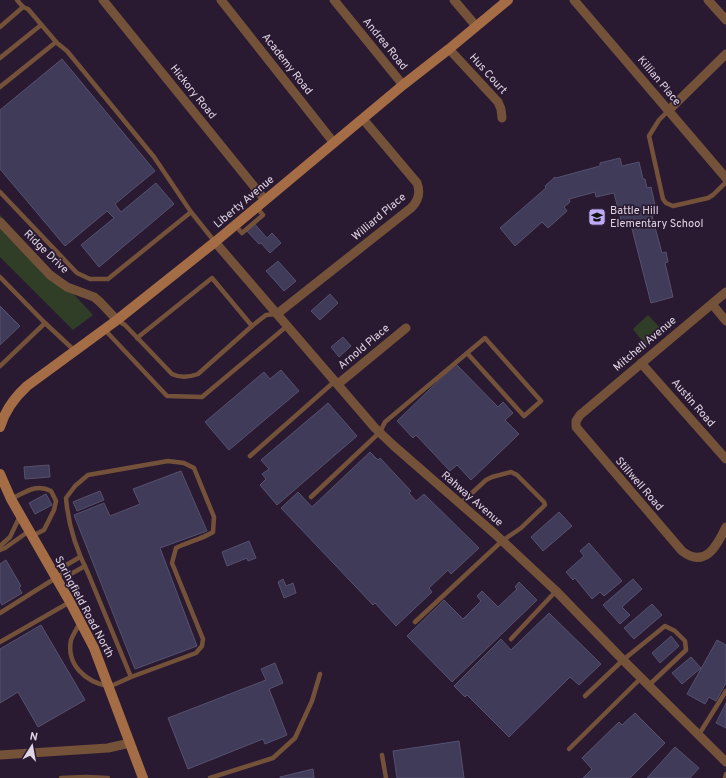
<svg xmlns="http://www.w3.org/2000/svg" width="726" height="778" viewBox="0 0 726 778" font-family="Overpass,sans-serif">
<rect width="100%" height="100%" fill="#2a1a31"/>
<g fill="#303e27">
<path d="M0,215L93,315L73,330L0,257Z"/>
<path d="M648,315L664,332L646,346L633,329Z"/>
</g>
<g fill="#3f3b58" stroke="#55516f">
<path d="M62,59L155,171L115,204L121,212L156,183L174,204L99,267L81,245L114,218L107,211L65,246L0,169V110Z"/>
<path d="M620,158L622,166L639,162L643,179H645L647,188L651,187L655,205L652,206L654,215L652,216L662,253L666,252L668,262L665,263L673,297L651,303L631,225L623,228L614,193L596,197L595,192L569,199L570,202L564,207L567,211L548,228L542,222L515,246L500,228L546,188L545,186L555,177L556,178L600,166V163Z"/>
<path d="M253,222L267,238L272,233L281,243L270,253L261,243L259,244L245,229Z"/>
<path d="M278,261L296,281L284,291L266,271Z"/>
<path d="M330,294L338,303L320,320L311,311Z"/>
<path d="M0,306L20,326L0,345Z"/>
<path d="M343,337L351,346L339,357L331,347Z"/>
<path d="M456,364L498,407L503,402L513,413L505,420L519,434L471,480L457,465L450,471L416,435L413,438L397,421Z"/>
<path d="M281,370L299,391L229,450L205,422L264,372L270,379Z"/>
<path d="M328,403L357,436L277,505L260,485L266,479L262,474L269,469L261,460Z"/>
<path d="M370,452L378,460L380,458L411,491L409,493L416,501L424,494L479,548L451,574L448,570L429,588L432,592L396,626L375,603L373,605L281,508L298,492L312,507Z"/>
<path d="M49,465L50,477L25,479L24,467Z"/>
<path d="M181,471L207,531L160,548L197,646L135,669L74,515L104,503L110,516L140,504L133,489Z"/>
<path d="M100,491L104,500L77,511L73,502Z"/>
<path d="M46,494L52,505L35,514L29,503Z"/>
<path d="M559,512L572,526L543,551L531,537Z"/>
<path d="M249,541L256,558L248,561L247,558L227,566L222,552Z"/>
<path d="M589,543L622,581L604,596L600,592L592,599L575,578L573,580L566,572L584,556L580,551Z"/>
<path d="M6,560L21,586L19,588L22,593L2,605L0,601V564Z"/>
<path d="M283,579L286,586L293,583L296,593L284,598L278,582Z"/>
<path d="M633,579L642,589L622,607L630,615L620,624L603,605Z"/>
<path d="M519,582L537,600L452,682L407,636L444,600L463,619L481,601L477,596L482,591L498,607L517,589L515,587Z"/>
<path d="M652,604L662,615L634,639L624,628Z"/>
<path d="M549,613L601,664L579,685L570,677L509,737L467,695L465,697L454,686L501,639L511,650Z"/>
<path d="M41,625L85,700L38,727L18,692L0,703V649Z"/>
<path d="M671,636L679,646L660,663L652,653Z"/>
<path d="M717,640L726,645V683L716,701L709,697L705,704L687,694Z"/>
<path d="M691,657L701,668L682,684L672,673Z"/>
<path d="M275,663L283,683L269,689L287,735L265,744L263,739L188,769L168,718L266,680L261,669Z"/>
<path d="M726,703V728L716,723Z"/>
<path d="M635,713L665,743L630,778H583L592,769L582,758L619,722L622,725Z"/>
<path d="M459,741L464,778H397L393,751Z"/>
<path d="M675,747L699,768L690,778H647Z"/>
<path d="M313,769L314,778H280V777Z"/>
</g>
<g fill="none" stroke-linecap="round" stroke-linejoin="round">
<g stroke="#74523a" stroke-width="4.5">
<path d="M17,0L23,7"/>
<path d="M0,27L23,7L28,9L57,43L67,51L154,157L191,212L215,242"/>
<path d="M0,58L41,25"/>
<path d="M0,87L56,42"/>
<path d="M668,111L659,120L649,136L663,199L666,203L673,206L708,198L713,195L726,182"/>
<path d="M0,192L77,273L90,279H108L191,212"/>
<path d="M235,225L242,233L263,215L257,208"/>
<path d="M0,277L45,323L75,351"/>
<path d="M117,320L125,325L172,374C180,378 190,377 198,374L252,326L266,315L276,314"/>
<path d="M105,330L167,396L202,397L287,326"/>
<path d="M137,338L212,278L252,326"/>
<path d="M0,366L45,323"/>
<path d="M250,456L335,381"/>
<path d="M168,461L184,463L194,468L214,517L213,532C202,539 188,542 176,548L172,563L203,639L202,646L196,653L131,677L88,573C76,549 68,524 66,498L75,486L88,475Z"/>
<path d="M311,497L380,432L385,422L485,338L541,401L524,416L467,353"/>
<path d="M11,499C25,493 35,483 51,491L56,501L54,510L44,530L32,536"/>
<path d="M0,546L10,537L20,516"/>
<path d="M0,550L5,548L29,531"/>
<path d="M62,574L63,567L80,557"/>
<path d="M0,613L62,574L69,575L85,566"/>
<path d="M415,622L502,541L521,528L545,505L544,502L517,475L511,472L492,477L486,480L460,504"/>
<path d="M80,623C77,628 73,635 71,640C66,665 86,682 108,686"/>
<path d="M511,639L556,591"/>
<path d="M0,642L70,602"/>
<path d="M109,687L131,677"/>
<path d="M585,696L623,660L665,626L675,631L685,641L686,650L648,686"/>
<path d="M698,736L726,691"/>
<path d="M569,749L641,678"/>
<path d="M382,755L386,778"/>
<path d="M61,778L86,777L108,778"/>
<path d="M210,778L273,758L295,738L312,701L320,674"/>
<path d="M725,778L726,774"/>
</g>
<g stroke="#74523a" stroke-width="9">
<path d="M103,0L265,200"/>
<path d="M221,0L334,143"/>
<path d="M334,0L403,85"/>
<path d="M454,0L476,26"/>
<path d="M574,0L726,178"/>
<path d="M708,0L726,20"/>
<path d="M449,49L498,102L501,109L502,118"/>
<path d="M668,111L726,54"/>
<path d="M0,222L50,275L67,287L94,297L100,302L117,320"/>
<path d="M215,242L375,428L394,446L495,534L556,591L623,660L726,762"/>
<path d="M726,292L580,415L576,421V427L682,551C705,569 717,546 726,527"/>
<path d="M712,304L726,321"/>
<path d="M277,314L411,208C418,201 421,193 417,183L363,119"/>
<path d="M641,363L726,459"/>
<path d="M338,384L406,328"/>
<path d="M0,755L108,748L130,743"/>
</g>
<g stroke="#a46d46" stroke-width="10">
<path d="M0,427C5,410 14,398 27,386L117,320L215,242L403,85L449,49L508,0"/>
<path d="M0,474L11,499L70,602L94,648L143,778"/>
</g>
</g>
<defs>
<symbol id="school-square" viewBox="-11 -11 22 22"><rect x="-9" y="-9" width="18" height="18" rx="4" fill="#bea9f5" stroke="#2a1a31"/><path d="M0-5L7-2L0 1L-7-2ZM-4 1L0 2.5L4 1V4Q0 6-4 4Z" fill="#111"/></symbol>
</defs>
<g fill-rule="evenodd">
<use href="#school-square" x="587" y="207" width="20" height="20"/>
</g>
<g text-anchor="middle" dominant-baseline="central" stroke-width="3.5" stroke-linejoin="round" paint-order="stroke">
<g font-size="11" fill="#e0d5e5" stroke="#2a1a31">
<text transform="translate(385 44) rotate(51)">Andrea Road</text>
<text transform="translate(287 64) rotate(52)">Academy Road</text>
<text transform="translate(488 74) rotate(48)">Hus Court</text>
<text transform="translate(659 81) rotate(50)">Killian Place</text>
<text transform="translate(193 92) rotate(51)">Hickory Road</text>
<text transform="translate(244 202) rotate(-40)">Liberty Avenue</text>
<text transform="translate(379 217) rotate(-40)">Williard Place</text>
<text transform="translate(46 252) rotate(44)">Ridge Drive</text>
<text transform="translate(645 344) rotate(-40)">Mitchell Avenue</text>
<text transform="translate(364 347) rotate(-40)">Arnold Place</text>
<text transform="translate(693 403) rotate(49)">Austin Road</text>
<text transform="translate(639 484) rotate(49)">Stillwell Road</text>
<text transform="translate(472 499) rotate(41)">Rahway Avenue</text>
<text transform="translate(84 607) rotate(62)">Springfield Road North</text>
</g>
<g font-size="11" fill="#e0d5e5" stroke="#2a1a31" text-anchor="start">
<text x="610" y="211">Battle Hill<tspan x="610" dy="13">Elementary School</tspan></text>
</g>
</g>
<g transform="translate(32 746) rotate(11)" stroke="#2a1a31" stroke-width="3" paint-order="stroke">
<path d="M0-3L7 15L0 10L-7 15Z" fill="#e0d5e5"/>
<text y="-6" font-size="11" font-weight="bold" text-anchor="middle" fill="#e0d5e5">N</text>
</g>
</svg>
